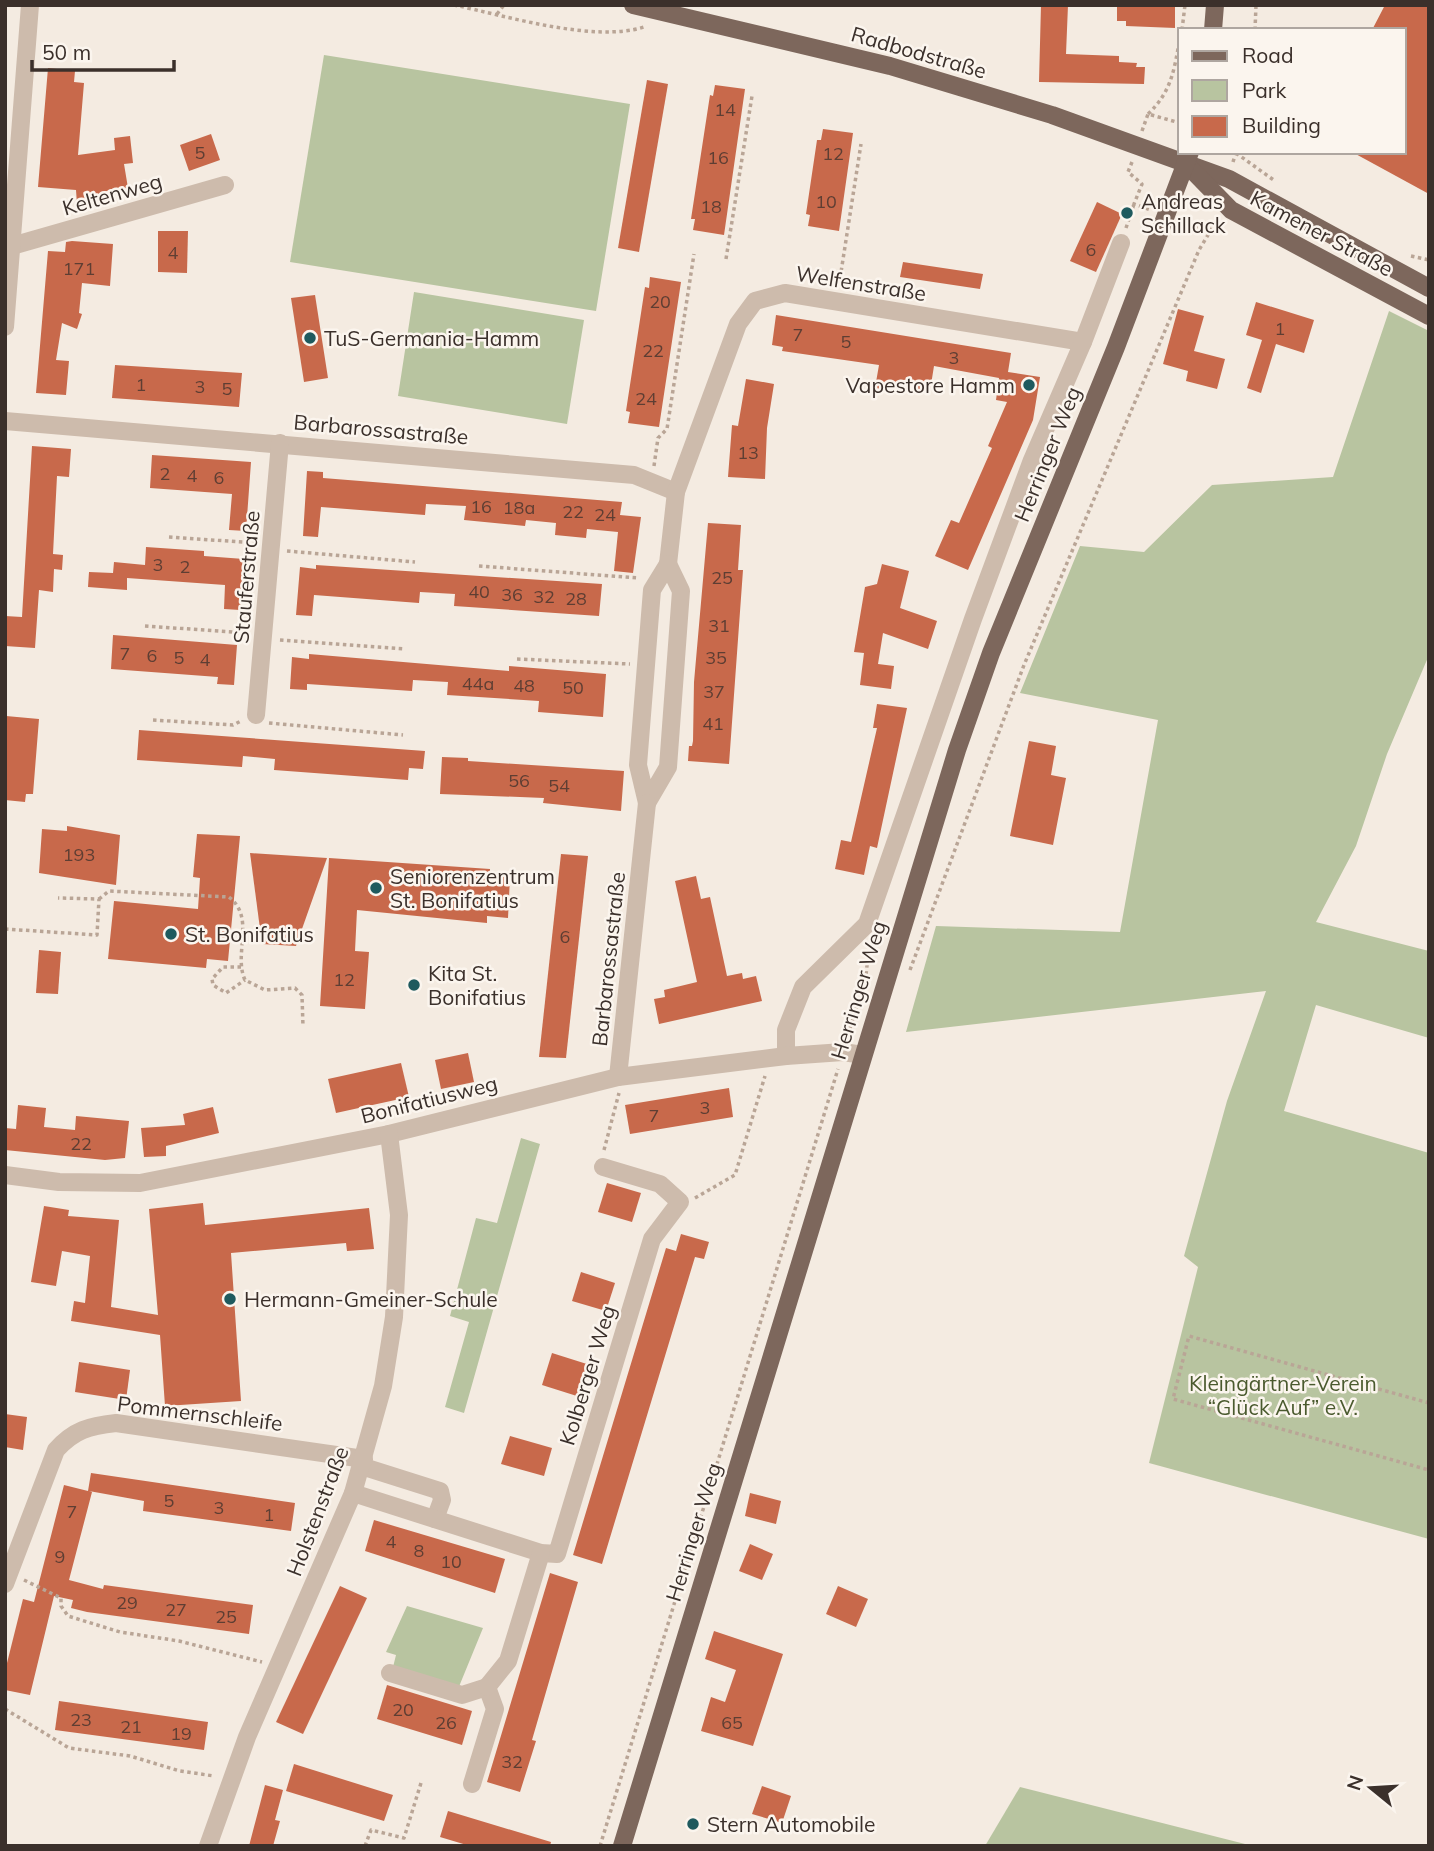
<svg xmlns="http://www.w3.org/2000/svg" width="1434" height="1851" viewBox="0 0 1434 1851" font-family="Mulish,sans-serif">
<rect width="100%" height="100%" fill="#f4ebe1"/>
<g fill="#b8c4a0">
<path d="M324,55L630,104L596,311L290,262Z"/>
<path d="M414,292L584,320L567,424L398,396Z"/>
<path d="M1389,311L1429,331V655L1387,754L1356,846L1316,922L1429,951V1038L1316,1005L1284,1111L1429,1153V1539L1149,1463L1198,1267L1184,1256L1227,1101L1266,991L906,1032L936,926L1120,932L1158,720L1020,693L1080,546L1144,552L1212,485L1333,477Z"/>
<path d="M521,1138L540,1144L464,1413L445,1407L469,1322L450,1316L476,1218L497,1223Z"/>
<path d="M407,1606L483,1628L458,1689L393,1667L396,1655L386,1652Z"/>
<path d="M1020,1787L1253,1846H985Z"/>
</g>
<g fill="#c8694b">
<path d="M1041,5H1068L1066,54L1119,56V62L1137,63L1136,67H1145L1144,84L1039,82Z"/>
<path d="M1117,5H1175V28L1126,26V21H1117Z"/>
<path d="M1385,5H1429V194L1352,152H1404V30H1372Z"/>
<path d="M48,68L75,71L74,82L84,83L78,155L115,150L114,138L130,136L133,163L124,164L128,188L101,192L102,201L77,204L76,190L38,187Z"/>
<path d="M647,80L668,84L639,252L618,248Z"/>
<path d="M715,85L745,89L724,235L693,230L695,219H691L710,95L713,96Z"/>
<path d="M823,129L853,133L839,231L808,226L810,215L806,214L817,140H821Z"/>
<path d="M211,134L220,160L189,171L180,145Z"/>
<path d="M1097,202L1122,214L1096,272L1070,261Z"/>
<path d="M158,231H188L187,273L158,272Z"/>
<path d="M72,241L113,244L110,286L82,283L79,313L82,314L77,329L62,323L56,360L69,361L66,395L36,393L48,251L65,252L66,242Z"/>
<path d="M903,262L983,274L980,289L900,277Z"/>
<path d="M650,277L681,282L659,427L628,423L630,412L626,411L645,287L649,288Z"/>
<path d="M315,295L328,378L304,382L291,298Z"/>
<path d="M1256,302L1314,320L1304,353L1276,344L1261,393L1247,388L1262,340L1246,335Z"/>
<path d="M1178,309L1204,316L1194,351L1225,359L1217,389L1186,381L1188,371L1163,364Z"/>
<path d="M776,315L1011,353L1008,372L1040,377L1033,420L968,570L935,556L951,520L959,523L992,448L988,446L1007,402L996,400L999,378L934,366L930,391L892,384L891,390L875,388L879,365L782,351L783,347L772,345Z"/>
<path d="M115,365L242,373L239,407L112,398Z"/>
<path d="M746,379L774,384L767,428L765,479L728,477L732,425L738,426Z"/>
<path d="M32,446L71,449L69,477L57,476L53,554L63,555L62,570L54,569L53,592L39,590L35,648L5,646V616L22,617Z"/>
<path d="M152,455L251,462L246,531L229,530L232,494L150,488Z"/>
<path d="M307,471L323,472V478L622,502L620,515L641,517L633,573L614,571L618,532L587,529L586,538L555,535L556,523L526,520L525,526L464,520L466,506L426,504L425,515L321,507L318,537L303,536Z"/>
<path d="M708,523L741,525L738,570H743L729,764L688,761L689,746H692L693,741L694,682Z"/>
<path d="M146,547L204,551V556L244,559L240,610L224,609L225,585L127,578V590L88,587L89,572L113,573L114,562L145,565Z"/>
<path d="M882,564L909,571L900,608L937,621L928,649L883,633L878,664L894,666L891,689L860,685L864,653L854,652L865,587L877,584Z"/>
<path d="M316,565L602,584L599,616L454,606L455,594L420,592L419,603L314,595L312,616L296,615L300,567L316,569Z"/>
<path d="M113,635L237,645L234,685L217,684L218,677L111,669Z"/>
<path d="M309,654L509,671V666L606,674L603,717L538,712L539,701L447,695L448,682L413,680L412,691L307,684V690L290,689L292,657L309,659Z"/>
<path d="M877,704L907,708L877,848L870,846L864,875L835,869L841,840L851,842L877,728H873Z"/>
<path d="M6,716L39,719L33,794H26L25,802L5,800Z"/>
<path d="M139,730L425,751L423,769L409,768L408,780L274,770L275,759L243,756L242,767L137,760Z"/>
<path d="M1029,741L1056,746L1051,775L1066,778L1053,845L1010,836Z"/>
<path d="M442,757L468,758V761L624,771L621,811L543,803L544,798L440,794Z"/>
<path d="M67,826L120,835L116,885L39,873L42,829L67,831Z"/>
<path d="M197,834L240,836L228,961L207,959L206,968L108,959L114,901L198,909L200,878L193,877Z"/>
<path d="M250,853L327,858L296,946L262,944Z"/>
<path d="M561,854L588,856L566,1058L539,1057Z"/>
<path d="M329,858L490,869V875L510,877L508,918L487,916V923L357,910L355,951L369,952L365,1009L320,1006Z"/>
<path d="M696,876L701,899L710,897L727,976L742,973L743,979L756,976L762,1001L659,1024L654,999L665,997L664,990L697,982L675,881Z"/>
<path d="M39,950L61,952L58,994L36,993Z"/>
<path d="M468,1053L474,1082L441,1089L435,1060Z"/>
<path d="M401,1063L409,1097L336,1113L328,1079Z"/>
<path d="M729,1088L733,1117L630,1134L625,1105Z"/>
<path d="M18,1105L46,1108L44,1127L75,1130L76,1116L129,1121L125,1158L105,1160L5,1150V1128L16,1129Z"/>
<path d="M213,1107L219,1133L166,1146V1156L144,1157L141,1128L185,1125L183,1114Z"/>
<path d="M607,1183L641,1193L632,1222L598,1212Z"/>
<path d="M203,1203L205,1225L369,1208L374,1249L347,1251L346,1243L231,1253L241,1401L165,1406L160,1335L71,1321L74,1301L85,1303L90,1256L62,1251L56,1286L31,1282L44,1206L69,1210L68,1216L119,1220L111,1307L158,1315L149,1209Z"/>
<path d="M681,1234L709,1242L704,1259L695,1257L602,1564L573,1555L666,1248L676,1251Z"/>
<path d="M581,1272L615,1283L606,1311L572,1301Z"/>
<path d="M552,1353L590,1365L580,1397L542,1385Z"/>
<path d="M79,1362L130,1370L126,1400L75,1392Z"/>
<path d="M5,1414L27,1417L23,1450L5,1447Z"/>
<path d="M510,1436L552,1448L544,1476L501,1464Z"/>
<path d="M91,1473L295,1503L291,1531L143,1511L144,1501L89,1491L92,1492L69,1580L103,1589L104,1585L253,1605L249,1634L87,1612L71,1608L73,1600L54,1596L30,1695L5,1690V1671L23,1599L34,1602L64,1485L88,1491Z"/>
<path d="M750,1493L781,1501L776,1524L745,1516Z"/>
<path d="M374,1520L505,1559L495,1593L365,1551Z"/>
<path d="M750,1544L773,1554L762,1580L739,1571Z"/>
<path d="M550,1573L578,1582L532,1740L536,1741L520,1792L487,1782Z"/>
<path d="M340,1586L367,1598L303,1734L276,1722Z"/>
<path d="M838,1586L868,1599L856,1627L826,1614Z"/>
<path d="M714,1631L783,1654L753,1746L701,1731L711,1697L725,1702L736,1670L705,1659Z"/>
<path d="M387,1685L472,1711L462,1745L377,1719Z"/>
<path d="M59,1701L208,1722L204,1750L55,1730Z"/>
<path d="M294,1764L393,1795L384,1821L286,1791Z"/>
<path d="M265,1785L283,1790L275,1820L280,1821L273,1846H249Z"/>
<path d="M762,1786L791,1796L782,1823L752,1814Z"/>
<path d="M448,1811L551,1842L550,1846H470L440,1837Z"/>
</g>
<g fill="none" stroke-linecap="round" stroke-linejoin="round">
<g stroke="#b9a596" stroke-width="3.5" stroke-dasharray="3.5 3.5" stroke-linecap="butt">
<path d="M454,5C507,16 593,43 644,27"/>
<path d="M497,14L504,5"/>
<path d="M1182,30L1185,5"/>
<path d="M1255,30L1256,5"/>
<path d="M1148,114C1172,91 1174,70 1180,38"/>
<path d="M1142,131L1148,114L1180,123"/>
<path d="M1236,153L1275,181"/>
<path d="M1132,162L1128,172L1142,184L1134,204L1151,210"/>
<path d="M1233,162L1236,152"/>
<path d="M1181,222L1212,234"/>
<path d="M1126,228L1134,204"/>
<path d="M1411,256L1429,260"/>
<path d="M726,259L752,96"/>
<path d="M839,285L861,144"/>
<path d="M654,466L658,438L667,429L694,254"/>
<path d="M169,537L256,543"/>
<path d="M287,551L415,562"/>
<path d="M479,566L638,578"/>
<path d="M145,626L248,633"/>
<path d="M280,640L405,649"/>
<path d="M517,659L630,664"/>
<path d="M153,720L233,725L241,721"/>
<path d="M269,723L403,735"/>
<path d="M99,899L109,891L229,897C256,918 233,954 245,980L265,990L295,988L302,995L303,1027"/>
<path d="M5,929L97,935L99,899L58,898"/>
<path d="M241,967H223L212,979L213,985L226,993L245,980"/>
<path d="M910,970L1024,665L1199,250L1217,220"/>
<path d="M848,1035L866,975L869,947"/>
<path d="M604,1150L619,1093"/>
<path d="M695,1198L735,1175L765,1076"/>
<path d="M1429,1403L1189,1336L1173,1399L1429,1470"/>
<path d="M24,1580L61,1598V1606L68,1616L120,1632L179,1641L262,1662"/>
<path d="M5,1709L69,1748L130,1756L180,1771L214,1776"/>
<path d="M365,1846L371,1830L404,1838L421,1783"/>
<path d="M600,1846L838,1069"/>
</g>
<g stroke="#cdbbac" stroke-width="18">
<path d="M5,248L225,185"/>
<path d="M5,327L30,5"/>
<path d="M5,421L634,475L676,492"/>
<path d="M668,564L676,492L738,324L755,301L785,293L1083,342"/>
<path d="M668,564L681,591L668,767L647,803L638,765L652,590Z"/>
<path d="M256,715L280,443"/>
<path d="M786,1056V1030L803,987L867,924L973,619L1032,460L1083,342L1121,243"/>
<path d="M618,1077L647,803"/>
<path d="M5,1175L59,1182L140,1183L389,1134L618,1077L786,1056L843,1052L863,1055"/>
<path d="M361,1466L440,1491L442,1500L435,1519"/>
<path d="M353,1493L541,1553L557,1554L652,1239L680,1202L660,1184L603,1167"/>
<path d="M5,1584L56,1450C74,1430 89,1426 116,1423L364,1459"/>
<path d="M390,1673L462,1695L487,1687L495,1709L472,1784"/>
<path d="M487,1687L508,1661L541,1553"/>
<path d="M208,1846L247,1737L353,1493L383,1386L394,1317L399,1215L389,1134"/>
</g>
<g stroke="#7d675c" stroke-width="18">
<path d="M633,5L890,66L1052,115L1229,179L1429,288"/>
<path d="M1213,30L1215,5"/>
<path d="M1189,167L1231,210L1429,316"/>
<path d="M622,1846L957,750L991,653L1116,347L1190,152"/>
</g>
</g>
<g fill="#1f5a5e" stroke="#fbf5ee" stroke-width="2.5">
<circle cx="1127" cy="213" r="7"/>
<circle cx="310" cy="338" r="7"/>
<circle cx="1029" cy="385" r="7"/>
<circle cx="376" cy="888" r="7"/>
<circle cx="171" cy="934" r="7"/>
<circle cx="414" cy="985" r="7"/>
<circle cx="230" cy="1299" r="7"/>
<circle cx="693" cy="1824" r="7"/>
</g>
<g text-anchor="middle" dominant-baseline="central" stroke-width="5" stroke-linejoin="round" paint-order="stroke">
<g font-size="18" fill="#5e3e33">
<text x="725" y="109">14</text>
<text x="200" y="152">5</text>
<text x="833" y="153">12</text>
<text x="718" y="157">16</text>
<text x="826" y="201">10</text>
<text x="711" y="206">18</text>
<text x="1091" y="249">6</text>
<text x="173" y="252">4</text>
<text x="79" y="268">171</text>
<text x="660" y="301">20</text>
<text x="1280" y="328">1</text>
<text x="798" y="334">7</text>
<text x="846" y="341">5</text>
<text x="653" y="350">22</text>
<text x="954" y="357">3</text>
<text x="141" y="384">1</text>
<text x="200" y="386">3</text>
<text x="227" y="388">5</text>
<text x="646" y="398">24</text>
<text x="748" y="452">13</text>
<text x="165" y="473">2</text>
<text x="192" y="475">4</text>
<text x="219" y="477">6</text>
<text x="481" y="506">16</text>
<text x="519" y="507">18a</text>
<text x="573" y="511">22</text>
<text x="605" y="514">24</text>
<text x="158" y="564">3</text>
<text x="185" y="566">2</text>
<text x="722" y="577">25</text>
<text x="479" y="591">40</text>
<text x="512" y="594">36</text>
<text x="544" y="596">32</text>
<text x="576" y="598">28</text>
<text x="719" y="625">31</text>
<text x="125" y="653">7</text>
<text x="152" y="655">6</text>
<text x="179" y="657">5</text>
<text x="716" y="657">35</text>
<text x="205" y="659">4</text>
<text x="478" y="683">44a</text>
<text x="524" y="685">48</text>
<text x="573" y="687">50</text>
<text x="714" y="691">37</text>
<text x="713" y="723">41</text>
<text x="519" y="780">56</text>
<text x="559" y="785">54</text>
<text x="79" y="854">193</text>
<text x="565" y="936">6</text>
<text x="344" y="979">12</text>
<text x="705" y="1107">3</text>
<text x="654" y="1115">7</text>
<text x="81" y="1143">22</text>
<text x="169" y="1500">5</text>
<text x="219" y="1507">3</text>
<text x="72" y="1511">7</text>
<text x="269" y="1514">1</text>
<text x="391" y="1541">4</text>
<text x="419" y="1550">8</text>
<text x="60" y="1556">9</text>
<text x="451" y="1561">10</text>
<text x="127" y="1602">29</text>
<text x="176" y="1609">27</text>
<text x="226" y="1616">25</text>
<text x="403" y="1709">20</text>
<text x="81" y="1719">23</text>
<text x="446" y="1722">26</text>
<text x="732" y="1722">65</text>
<text x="131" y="1726">21</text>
<text x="181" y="1733">19</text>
<text x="512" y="1761">32</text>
</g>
<g font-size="21" fill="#3b302b" stroke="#fbf5ee">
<text transform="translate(919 52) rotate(16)">Radbodstraße</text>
<text transform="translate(112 194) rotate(-16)">Keltenweg</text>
<text transform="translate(1322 233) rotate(28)">Kamener Straße</text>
<text transform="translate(861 283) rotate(9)">Welfenstraße</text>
<text transform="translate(381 429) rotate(5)">Barbarossastraße</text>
<text transform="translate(1047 454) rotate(-68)">Herringer Weg</text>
<text transform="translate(246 577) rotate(-85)">Stauferstraße</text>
<text transform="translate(608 959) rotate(-84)">Barbarossastraße</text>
<text transform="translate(858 990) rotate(-73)">Herringer Weg</text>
<text transform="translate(429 1099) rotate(-14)">Bonifatiusweg</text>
<text transform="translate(587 1375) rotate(-73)">Kolberger Weg</text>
<text transform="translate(200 1413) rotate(7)">Pommernschleife</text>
<text transform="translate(317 1511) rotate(-69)">Holstenstraße</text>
<text transform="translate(693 1532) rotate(-73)">Herringer Weg</text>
</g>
<g font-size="21" fill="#3b302b" stroke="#fbf5ee" text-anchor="start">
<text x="1141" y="201">Andreas<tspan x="1141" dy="24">Schillack</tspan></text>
<text x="324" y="338">TuS-Germania-Hamm</text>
<text x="1015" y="385" text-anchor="end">Vapestore Hamm</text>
<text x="390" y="876">Seniorenzentrum<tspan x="390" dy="24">St. Bonifatius</tspan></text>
<text x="185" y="934">St. Bonifatius</text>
<text x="428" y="973">Kita St.<tspan x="428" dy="24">Bonifatius</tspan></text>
<text x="244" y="1299">Hermann-Gmeiner-Schule</text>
<text x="707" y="1824">Stern Automobile</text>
</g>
<g font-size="21" fill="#4a5a2e" stroke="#fbf5ee">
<text x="1283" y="1383">Kleingärtner-Verein<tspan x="1283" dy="24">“Glück Auf” e.V.</tspan></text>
</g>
</g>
<rect width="1434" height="1851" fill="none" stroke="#3b302b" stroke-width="14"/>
<rect x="1178" y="28" width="228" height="126" fill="#fbf5ee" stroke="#aea6a0" stroke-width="2"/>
<rect x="1192" y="51" width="35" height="10" fill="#7d675c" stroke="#aea6a0" stroke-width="2"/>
<text x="1242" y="63" font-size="21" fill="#3b302b">Road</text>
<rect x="1192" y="80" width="35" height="21" fill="#b8c4a0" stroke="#aea6a0" stroke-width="2"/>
<text x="1242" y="98" font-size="21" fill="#3b302b">Park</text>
<rect x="1192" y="116" width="35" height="21" fill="#c8694b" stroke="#aea6a0" stroke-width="2"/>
<text x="1242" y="133" font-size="21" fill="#3b302b">Building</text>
<g transform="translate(1371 1788) rotate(288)" stroke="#fbf5ee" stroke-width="5" paint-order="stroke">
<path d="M0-5L12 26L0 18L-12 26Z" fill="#3b302b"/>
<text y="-10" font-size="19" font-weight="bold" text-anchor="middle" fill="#3b302b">N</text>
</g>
<path d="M32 60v10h142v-10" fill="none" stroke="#3b302b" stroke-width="3.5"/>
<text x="42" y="60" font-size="21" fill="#3b302b" stroke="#fbf5ee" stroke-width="5" paint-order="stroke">50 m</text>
</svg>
